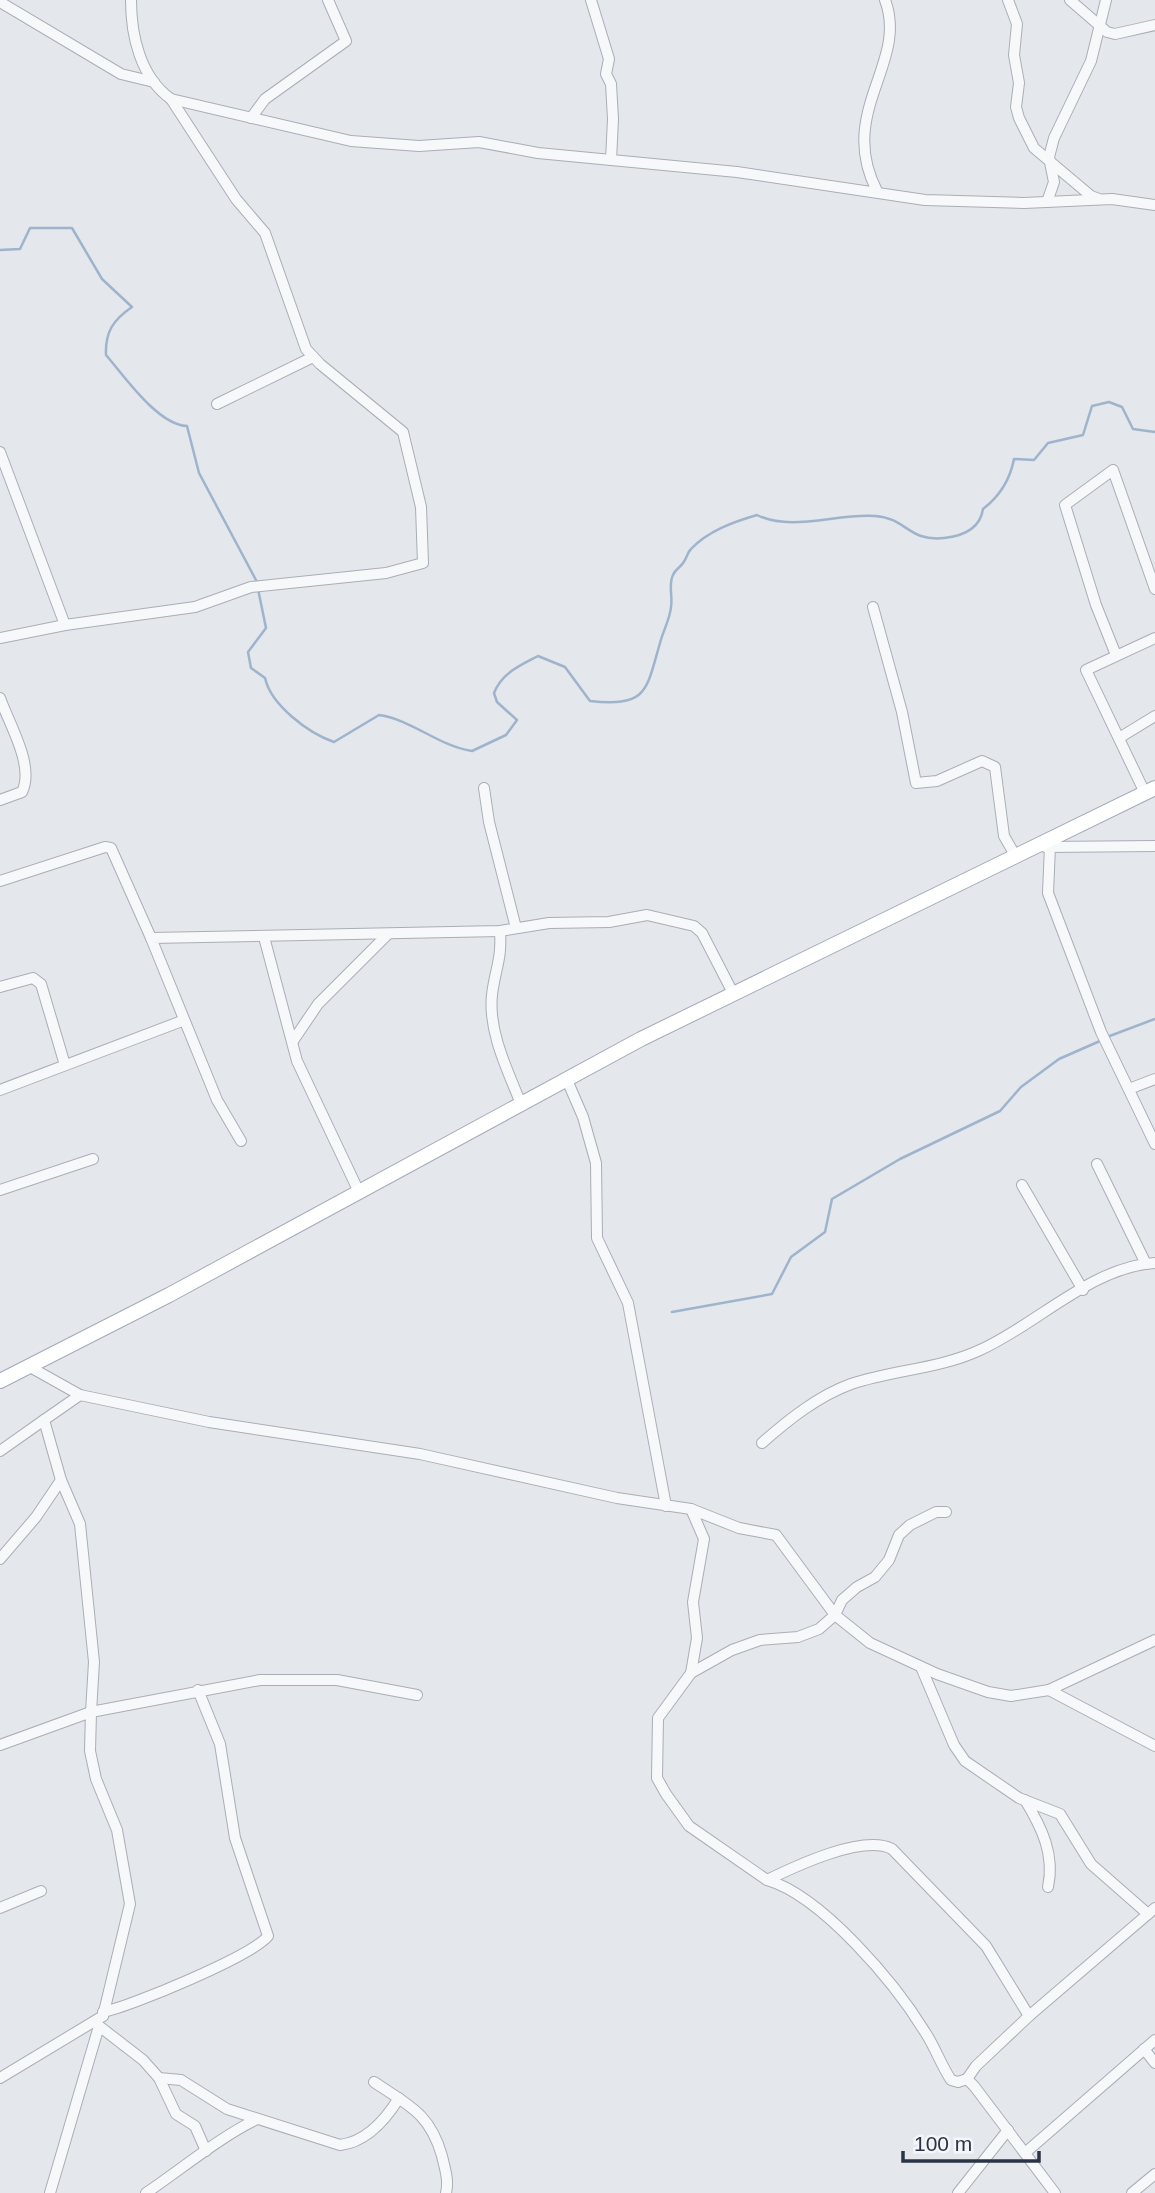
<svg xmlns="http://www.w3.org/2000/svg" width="1155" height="2193" viewBox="0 0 1155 2193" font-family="Arial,sans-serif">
<rect width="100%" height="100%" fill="#e4e7ec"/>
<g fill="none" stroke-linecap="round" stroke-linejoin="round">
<g stroke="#9fb4cc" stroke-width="2.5">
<path d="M0,250L20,249L30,228H72L102,279L132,307C113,320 105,332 106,355C125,377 158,425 187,426L199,473L257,582"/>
<path d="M258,589L266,628L248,652L251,668L265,678C271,705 308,733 334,742L379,715C413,720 438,746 472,751L506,735L517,720L497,702L494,693C502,673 519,666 538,656L565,667L590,701C648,707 646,691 660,643C663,631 670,619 671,607C673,596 668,585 673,575C675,569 680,568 683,563C687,558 687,553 691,549C708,531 733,522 757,515C792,532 837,513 875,516C907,518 908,542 944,538C963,536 980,529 983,509C1000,496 1010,480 1014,459L1034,460L1048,443L1083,435L1092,406L1109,402L1122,407L1133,429L1155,432"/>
<path d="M1107,1037L1155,1019"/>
<path d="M672,1312L772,1294L791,1257L825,1232L832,1199L900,1159L1000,1111L1021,1087L1059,1059L1100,1041"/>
</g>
<defs>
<g id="minor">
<path d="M131,0C131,35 140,77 171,99L351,141L419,146L479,142L538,153L737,172L925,200L1024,203L1112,199L1155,205"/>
<path d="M591,0L609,59L606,74L611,84L613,119L611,160"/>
<path d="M1008,0L1017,24L1014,55L1019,83L1016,107L1019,118L1034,148L1091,196L1099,199"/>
<path d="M1070,0L1107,32L1115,34L1155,25"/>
<path d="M0,2L121,74L154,82"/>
<path d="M251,118L265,99L346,41L328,0"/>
<path d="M877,191C836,112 909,63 885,0"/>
<path d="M1047,202L1054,182L1049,157L1054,138L1091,61L1106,0"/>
<path d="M217,404L313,357"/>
<path d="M0,452L65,625"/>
<path d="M873,607L902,712L916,783L937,781L982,761L995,767L1004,836L1015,855"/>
<path d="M0,638L65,625L195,607L251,587L386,573L423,563L421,507L403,432L320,364L306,349L265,233L236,199L171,99"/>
<path d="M1116,655L1096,605L1065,505L1113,470L1155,589"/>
<path d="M0,698C9,724 35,766 22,792L0,800"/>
<path d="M1119,738L1155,716"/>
<path d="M484,788L489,822L516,928"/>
<path d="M1145,793L1086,670L1155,638"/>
<path d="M1050,846L1048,893L1101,1032L1155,1144"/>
<path d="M1045,847L1155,846"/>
<path d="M0,881L105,847L111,848L151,938"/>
<path d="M500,931C502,960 495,969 492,995C488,1032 508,1071 521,1104"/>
<path d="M264,937L297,1061L359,1192"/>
<path d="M0,987L33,978L41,984L65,1065"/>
<path d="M293,1041L318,1004L388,934"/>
<path d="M567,1080L583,1117L596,1163L597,1238L628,1303L666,1506"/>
<path d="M1129,1089L1155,1079"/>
<path d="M0,1090L182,1021"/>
<path d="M241,1141L217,1100L151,938L500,931L549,923L609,922L647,915L694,926L702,933L733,993"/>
<path d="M1097,1164L1146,1264"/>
<path d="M1022,1185L1083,1290"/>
<path d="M0,1190L93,1159"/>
<path d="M30,1367L80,1395L209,1422L420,1454L617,1498L691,1509L739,1528L776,1535L835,1615L870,1643L937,1674L988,1692L1011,1696L1049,1690L1155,1640"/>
<path d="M80,1395L44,1420L61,1480L80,1524L94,1662L91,1712L260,1680H337L417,1695"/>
<path d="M762,1443C788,1420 818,1396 851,1384C893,1370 939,1369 980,1350C1036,1325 1093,1266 1155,1263"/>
<path d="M0,1451L44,1420"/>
<path d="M946,1512H936L910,1525L899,1535L889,1560L875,1577L857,1587L842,1600L835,1615L819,1629L798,1637L760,1640L732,1650L691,1673L658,1718L657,1778L666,1794L689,1826L767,1880C796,1866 863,1834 892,1849L986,1946L1029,2016"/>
<path d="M0,1559L36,1517L61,1480"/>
<path d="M921,1667L954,1745L965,1761L1019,1798L1060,1814L1091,1864L1148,1914"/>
<path d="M691,1673L697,1638L693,1602L704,1539L691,1509"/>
<path d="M1049,1690L1155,1746"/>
<path d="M0,1745L91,1712L90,1751L96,1779L117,1830L130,1904L103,2016"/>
<path d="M1025,1800C1042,1828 1055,1855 1048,1887"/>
<path d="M767,1880C822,1896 895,1983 925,2032C935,2047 941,2065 951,2080L958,2082L967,2079L974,2086L1055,2193"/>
<path d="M0,1908L41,1891"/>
<path d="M103,2012C132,2006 252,1956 268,1936L235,1838L220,1744L198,1690"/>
<path d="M1144,2049L1155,2063"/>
<path d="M0,2078L103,2016"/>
<path d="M159,2078L176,2114L195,2126L206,2151"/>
<path d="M967,2079L976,2066L1029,2016L1155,1908"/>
<path d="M374,2082C408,2105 430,2113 442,2156C445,2169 449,2180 446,2193"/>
<path d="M1025,2153L1155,2040"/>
<path d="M50,2193L99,2026L143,2060L159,2078L181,2080L227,2109L340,2145C366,2142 386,2119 399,2098"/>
<path d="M146,2193C183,2168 217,2139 257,2119"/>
<path d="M958,2193L1008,2130"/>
<path d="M1132,2193L1155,2174"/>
</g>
<path id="major" d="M0,1381L169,1295L641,1039L1155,788"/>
</defs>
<use href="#minor" stroke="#a9aeb7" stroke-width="12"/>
<use href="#major" stroke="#a3abb8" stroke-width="16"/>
<use href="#minor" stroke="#f7f8fa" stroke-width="10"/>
<use href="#major" stroke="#fff" stroke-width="14"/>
</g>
<path d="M903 2151v10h136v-10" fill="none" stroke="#2b3445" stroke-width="3.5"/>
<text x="914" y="2151" font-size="21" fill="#2b3445" stroke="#f4f6f9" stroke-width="5" paint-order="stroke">100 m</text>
</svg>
